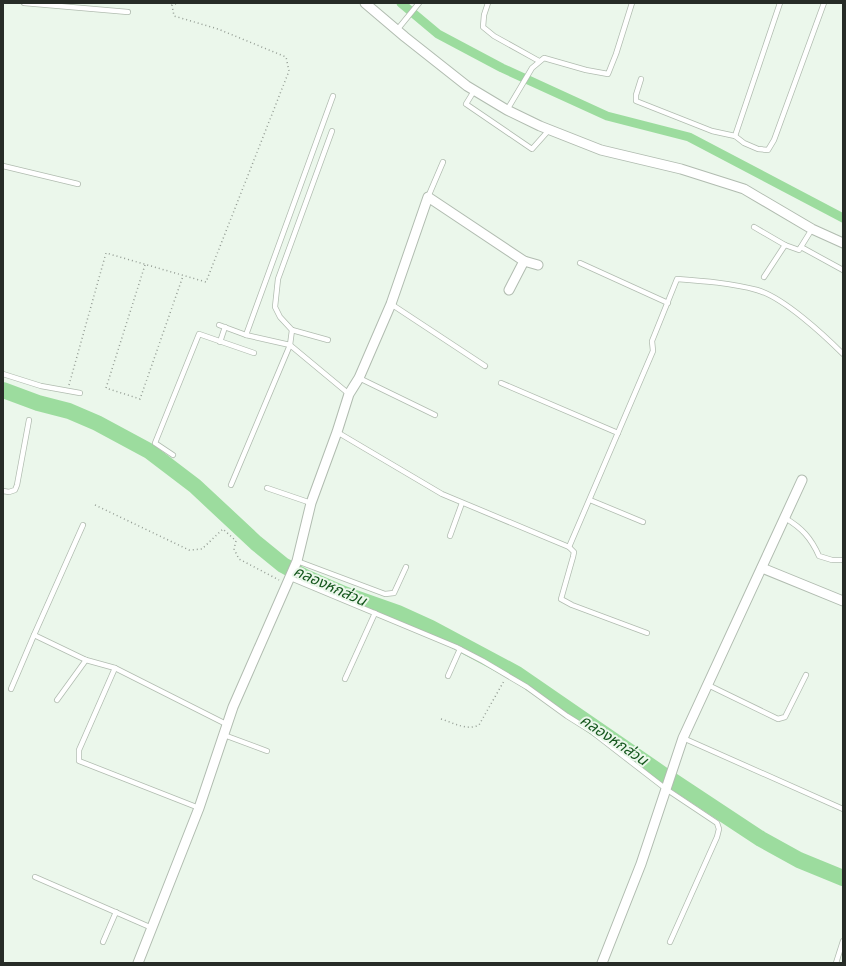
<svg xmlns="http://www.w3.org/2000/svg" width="846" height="966" viewBox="0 0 846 966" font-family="Figtree,'Noto Sans Thai',sans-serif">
<rect width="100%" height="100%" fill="#ebf7eb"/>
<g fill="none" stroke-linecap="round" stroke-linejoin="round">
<path stroke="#9cdc9e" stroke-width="9" d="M401,3L438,34L502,68L607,116L689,137L843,218"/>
<g stroke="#9cdc9e" stroke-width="16">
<path d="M3,390L38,403L69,411L97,423L149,451L195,486L256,543L283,565L305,577L344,594L398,613L431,628L517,674L665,776"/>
<path d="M670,779L761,839L799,860L843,878"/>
</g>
<defs>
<g id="lane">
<path d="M24,3L128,12"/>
<path d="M488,3L484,15L483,27L494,36L539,61"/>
<path d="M397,30L419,3"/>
<path d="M641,79L636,95V101L712,131L735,136L744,143L758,149L768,150L774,140L824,3"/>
<path d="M474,91L466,104L532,149L549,130"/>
<path d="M507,110L532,68L544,58L586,70L608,74L616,54L632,3"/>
<path d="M735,136L780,3"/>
<path d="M3,166L78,184"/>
<path d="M428,197L443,162"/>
<path d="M754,227L785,245L799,250L812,229"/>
<path d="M801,247L843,270"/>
<path d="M580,263L668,303"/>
<path d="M764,277L785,245"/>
<path d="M391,304L485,366"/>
<path d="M219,325L246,335L290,345L349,394"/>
<path d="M292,330L328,340"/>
<path d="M246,335L333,96"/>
<path d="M220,342L225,327"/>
<path d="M3,374L41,386L80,393"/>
<path d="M359,378L435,415"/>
<path d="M501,383L618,433"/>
<path d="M337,432L442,494L569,547L574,552L573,557L561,599L572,605L647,633"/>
<path d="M173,455L155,443L199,334L254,353"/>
<path d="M231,485L290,345L292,330L280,317L275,307L278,279L332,131"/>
<path d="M267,488L311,503"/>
<path d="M3,491L9,492L15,490L17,485L29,420"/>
<path d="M590,500L643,522"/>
<path d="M785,518C802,528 811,538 819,556L832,560H843"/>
<path d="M83,525L34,635L86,660L115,668L226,724"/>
<path d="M450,536L462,503"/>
<path d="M569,547L653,351L652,341L677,279C704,281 731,283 757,290C783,297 824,335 843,354"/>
<path d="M297,561L385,594L394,593L406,567"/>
<path d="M288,577L456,647L483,661L527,687L567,716L591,731L666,789L717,823L719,829L717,837L670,942"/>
<path d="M115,668L79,750V761L199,808"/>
<path d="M448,676L460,649"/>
<path d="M345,679L375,613"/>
<path d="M708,685L778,719L785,717L806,675"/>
<path d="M11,689L34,635"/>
<path d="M57,700L86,660"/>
<path d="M224,735L267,751"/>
<path d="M683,738L843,809"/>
<path d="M35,877L152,928"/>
<path d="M103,942L116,912"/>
<path d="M836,963L843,941"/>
</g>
<g id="street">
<path d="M365,3L405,37L467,86L507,110L540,126L601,150L681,169L744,189L812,229L843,243"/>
<path d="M509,290L524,261"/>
<path d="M762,568L843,601"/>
<path d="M138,963L199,808L233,707L297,561L311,503L337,432L349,394L359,378L391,304L428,197L524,261L538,265"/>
<path d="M602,963L641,864L683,738L802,480"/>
</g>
</defs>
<use href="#lane" stroke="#b1bcb0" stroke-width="6"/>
<use href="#street" stroke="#b1bcb0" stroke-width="11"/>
<g stroke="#949d94" stroke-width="1.5" stroke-dasharray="1 3" stroke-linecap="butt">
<path d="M145,265L106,388L140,399L183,276"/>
<path d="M69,385L106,253L206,282L289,71L286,57L218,29L174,16L172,5L178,3"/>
<path d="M95,505L189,550L202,549L223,529L236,541L234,549L239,559L279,580"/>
<path d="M441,719C454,723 467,731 479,725L504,681"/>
</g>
<use href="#lane" stroke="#fff" stroke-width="4.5"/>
<use href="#street" stroke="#fff" stroke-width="9"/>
</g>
<g text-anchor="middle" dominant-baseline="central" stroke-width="4" stroke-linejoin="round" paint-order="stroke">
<g font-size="15" font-style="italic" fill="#14561c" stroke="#ebf7eb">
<text transform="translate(330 586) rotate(24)">คลองหกส่วน</text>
<text transform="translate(614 740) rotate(34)">คลองหกส่วน</text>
</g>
</g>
<rect width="846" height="966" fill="none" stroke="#272c27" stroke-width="8"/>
</svg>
